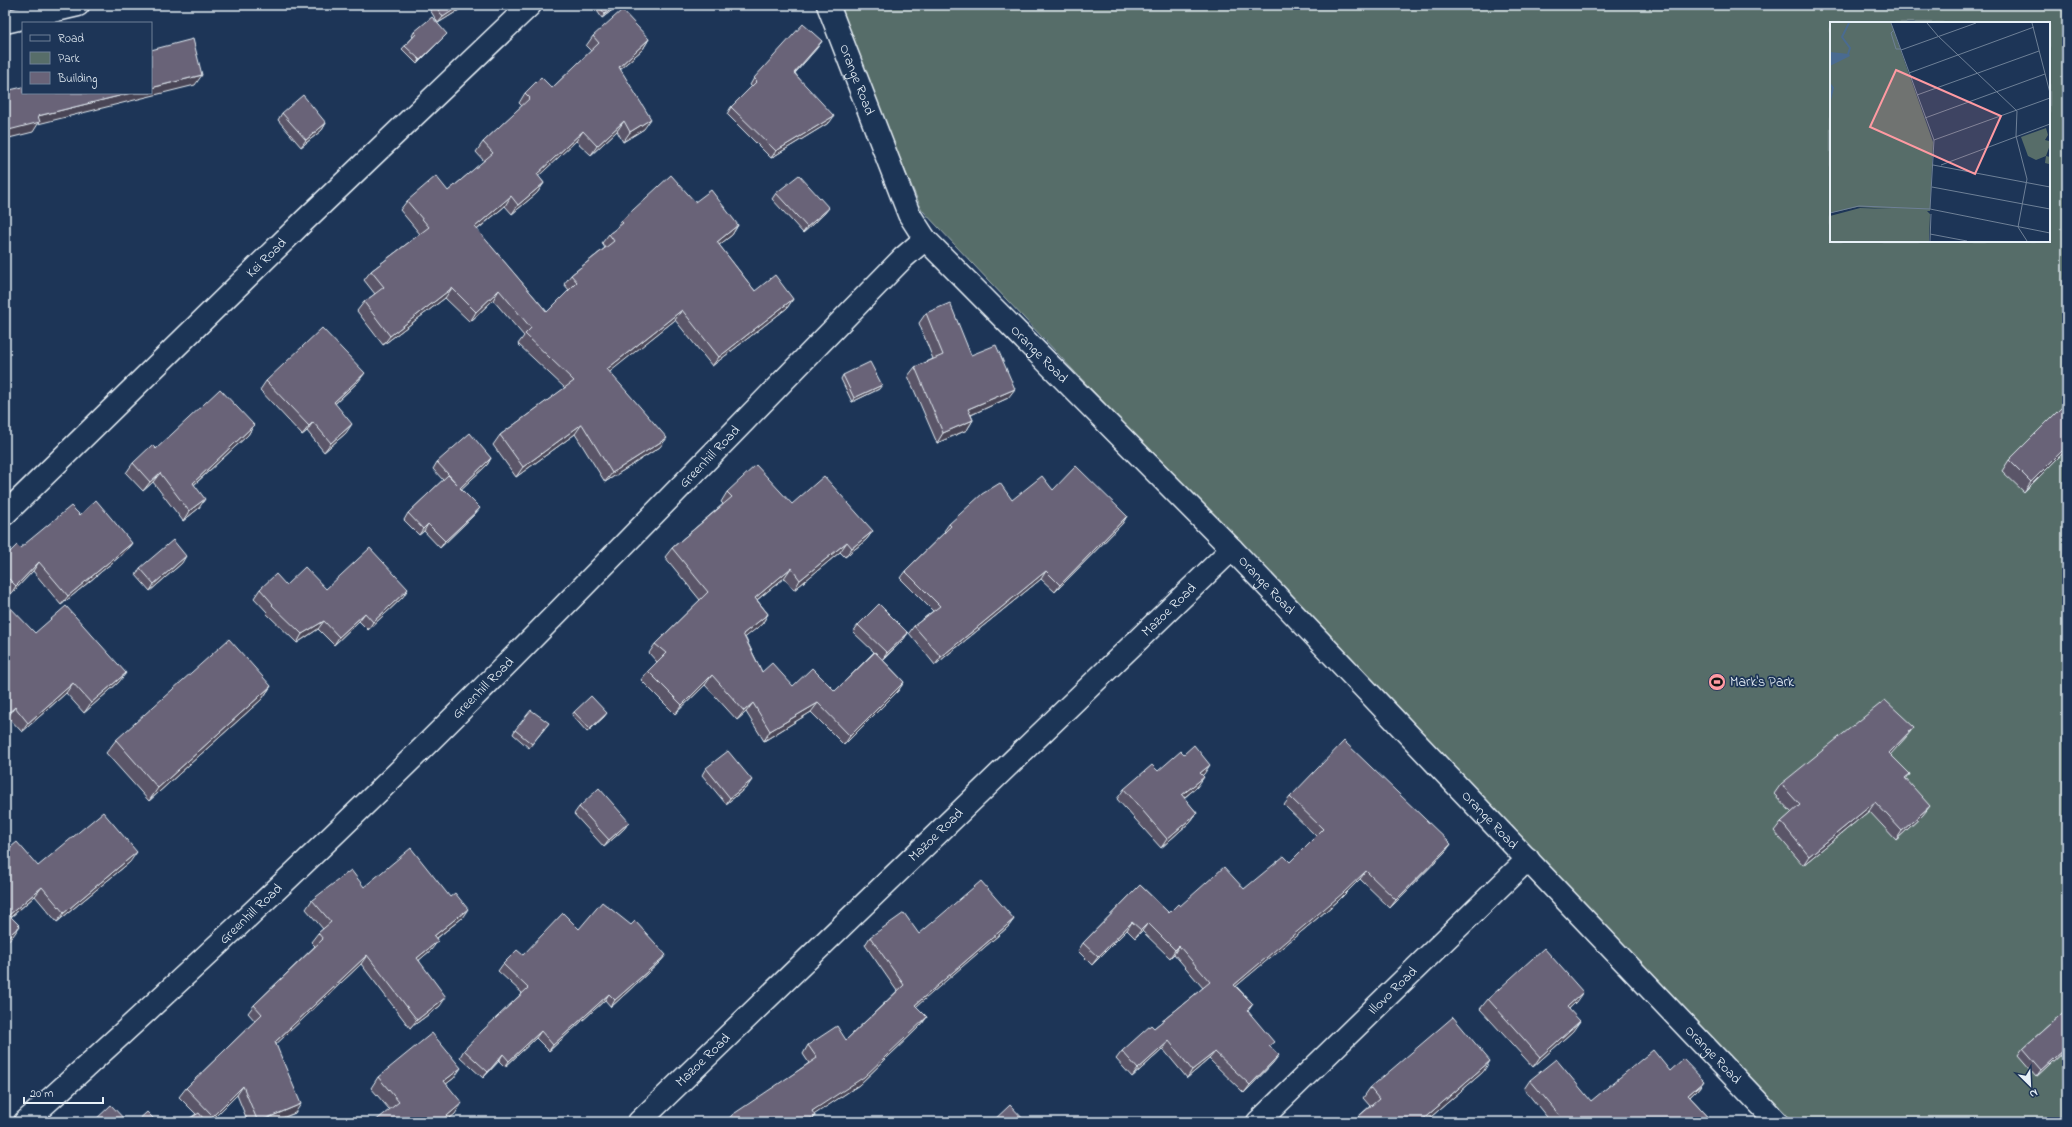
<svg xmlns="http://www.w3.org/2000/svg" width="2072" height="1127" viewBox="0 0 2072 1127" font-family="'Indie Flower',sans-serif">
<rect width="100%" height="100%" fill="#1d3557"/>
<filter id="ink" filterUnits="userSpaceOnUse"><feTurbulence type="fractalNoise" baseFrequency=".025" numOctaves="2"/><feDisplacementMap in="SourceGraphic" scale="8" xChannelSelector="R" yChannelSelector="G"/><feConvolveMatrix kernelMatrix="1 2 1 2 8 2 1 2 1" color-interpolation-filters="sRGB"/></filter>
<g filter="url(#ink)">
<path fill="#576d69" stroke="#a0afb0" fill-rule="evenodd" d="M834,5H2067V1122H1783L922,210ZM1831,23H2049V241H1831Z"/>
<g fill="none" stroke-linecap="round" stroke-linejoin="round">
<defs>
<g id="street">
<path id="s1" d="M828,5L909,214L925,239L1232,549L1777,1122"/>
<path d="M5,22L78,5"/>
<path id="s2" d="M5,514L303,222L530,5"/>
<path id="s3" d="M25,1122C177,985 326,845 470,701C616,555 758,406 903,258L925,239"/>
<path id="s4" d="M639,1122L1232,549"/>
<path id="s5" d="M1258,1122L1528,859"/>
</g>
</defs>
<use href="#street" stroke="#e8f1f8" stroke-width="25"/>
<use href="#street" stroke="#1d3557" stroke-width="22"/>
</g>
<g fill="#5a5567" stroke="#e8f1f8">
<path d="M427,5H467L438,23Z"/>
<path d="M593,5H619L602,18Z"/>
<path d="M414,32L444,37L417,64L402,49L413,37L412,36Z"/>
<path d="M593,36L649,39L643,49L620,69L644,129L623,142L617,131L591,155L576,141L538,176L544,183L537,193L512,214L505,206L477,230L547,312L569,290L564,284L571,275L605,248L602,243L609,234L616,229L621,221L695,202L738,225L732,235L719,245L755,291L793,299L787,308L712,366L675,320L609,372L660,447L605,482L575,434L516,477L493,445L500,435L565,388L518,344L524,336L493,300L470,322L445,298L383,345L357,311L364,302L375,294L364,280L371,271L420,234L400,210L407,201L448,191L484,161L476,152L483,142L522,106L519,103L525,93L552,88L591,51L586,46Z"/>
<path d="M822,41L817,48L795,73L830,122L771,158L727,114L731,107L752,87L750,85L754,78Z"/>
<path d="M282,113L326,123L322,130L301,147L278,120Z"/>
<path d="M776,193L825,213L803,233L772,199Z"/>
<path d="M926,313L971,355L1008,398L971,415L973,420L967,430L937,443L908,376L915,367L933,359L919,323Z"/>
<path d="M843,375L879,389L852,402L841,379Z"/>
<path d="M266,381L358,382L335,404L346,433L324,452L307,431L302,435L260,390Z"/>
<path d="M254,425L248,435L194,485L199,508L183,521L153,482L143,491L126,473L133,463L156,449Z"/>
<path d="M2067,449L2024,492L2002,471L2009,460Z"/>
<path d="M491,458L487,465L461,489L475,514L440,548L424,531L419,535L404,520L408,513L443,480L433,469L437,462Z"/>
<path d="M1053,490L1127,516L1122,524L1055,592L1041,579L935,665L909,633L914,626L933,611L900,578L905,571L945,532L944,531L949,524L1012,500Z"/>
<path d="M727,492L792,504L873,531L866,540L845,557L840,552L794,590L784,578L757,600L768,614L762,624L745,637L762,672L793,686L835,691L874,652L853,632L858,625L908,633L903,640L883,660L904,682L898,691L844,745L811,712L764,741L746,712L737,720L705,685L675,714L641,680L648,671L657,662L649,653L655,644L700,600L665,557L672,548L723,504L721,502Z"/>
<path d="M80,515L132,543L125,552L61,605L33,571L10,595L5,590V557L20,548Z"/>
<path d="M182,563L150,591L136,575L140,568Z"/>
<path d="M286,585L326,589L403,597L368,630L359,621L334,645L318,629L297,643L266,613L267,612L254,598L260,589Z"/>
<path d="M35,633L119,682L84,713L66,693L22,732L8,717Z"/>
<path d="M271,686L262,699L149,801L106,753L116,740Z"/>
<path d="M574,712L604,717L587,732L572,715Z"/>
<path d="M549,723L529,748L513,734L515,730Z"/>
<path d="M1907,736L1890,754L1910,774L1906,780L1923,815L1896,840L1869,811L1803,865L1774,831L1781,822L1792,813L1774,794L1781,784Z"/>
<path d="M706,768L747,787L726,804L702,775Z"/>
<path d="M1158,771L1204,774L1202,775L1197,787L1184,798L1197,813L1190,822L1161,848L1117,799L1124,789Z"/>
<path d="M1290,797L1451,844L1445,852L1390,908L1360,879L1338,901L1236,986L1253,1004L1248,1011L1270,1047L1273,1063L1244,1093L1209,1059L1187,1078L1163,1049L1132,1077L1116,1059L1122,1051L1154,1028L1203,988L1174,954L1170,958L1142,931L1135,938L1127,930L1092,965L1078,951L1083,943L1140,885L1169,913L1244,889L1290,862L1316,836L1284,805Z"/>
<path d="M579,807L629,822L624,829L604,847L574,814Z"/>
<path d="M5,852L38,866L130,862L57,922L35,896L11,917L13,936Z"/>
<path d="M364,887L462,918L436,939L431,950L419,960L440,1006L410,1028L361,964L276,1044L295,1113L272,1122H248L237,1095L210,1122H184L196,1114L179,1097L186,1088L255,1021L248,1013L254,1005L315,946L311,942L318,933L323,929L306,909L312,900Z"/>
<path d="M1014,919L1008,927L916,1006L927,1017L921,1025L859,1085L814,1114L815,1116L811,1122H726L809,1063L803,1054L808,1045L846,1040L897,991L865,945L870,937L919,934Z"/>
<path d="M579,929L661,961L611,1007L605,1000L549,1051L536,1038L505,1067L499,1061L483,1078L460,1057L464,1050L522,993L498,971L503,964Z"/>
<path d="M1488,999L1576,1002L1569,1009L1573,1031L1533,1067L1480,1009Z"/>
<path d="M2067,1007V1049L2037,1077L2018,1055L2023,1048L2067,1009L2066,1008Z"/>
<path d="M1670,1071L1704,1081L1697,1090L1690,1097L1713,1122H1551L1524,1089L1530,1080L1591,1101Z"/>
<path d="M1483,1072L1425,1122H1352L1370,1106L1363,1098L1370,1088Z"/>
<path d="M378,1077L454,1078L446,1084L455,1114L389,1109L371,1088Z"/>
</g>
<g fill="#4a4554" stroke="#e8f1f8">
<path d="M461,5H467L438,23L443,17Z"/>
<path d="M617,5H619L602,18L605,14Z"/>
<path d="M447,34L417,64L420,60Z"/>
<path d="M649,39L643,49L612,76L619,67Z"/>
<path d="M822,41L817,48L790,79L794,73Z"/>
<path d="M202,75L195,85L38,124L33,132L5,139V131L38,116L131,93H151V88Z"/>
<path d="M834,116L830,122L771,158L776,151Z"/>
<path d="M651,119L644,129L623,142L630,132Z"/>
<path d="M624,121L617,131L591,155L597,146Z"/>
<path d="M326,123L322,130L301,147L306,140Z"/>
<path d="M583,131L576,141L530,184L537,174Z"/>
<path d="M544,183L537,193L512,214L518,205Z"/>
<path d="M511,196L505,206L468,237L475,227Z"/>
<path d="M829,208L825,213L803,233L807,227Z"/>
<path d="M738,225L732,235L710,252L717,242Z"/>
<path d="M452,288L445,298L383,345L390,336Z"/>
<path d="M499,290L493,300L470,322L476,312Z"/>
<path d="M793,299L787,308L712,366L719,357Z"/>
<path d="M682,310L675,320L601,379L607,369Z"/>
<path d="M365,373L358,382L327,411L334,402Z"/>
<path d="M882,385L879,389L852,402L854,398Z"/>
<path d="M1015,389L1008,398L962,419L968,409Z"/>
<path d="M973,420L967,430L937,443L943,433Z"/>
<path d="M313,422L307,431L302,435L309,426Z"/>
<path d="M352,424L346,433L324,452L331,443Z"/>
<path d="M582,424L575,434L516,477L523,467Z"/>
<path d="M254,425L248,435L186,492L193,483Z"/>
<path d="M667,438L660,447L605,482L612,473Z"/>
<path d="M2067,446V449L2024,492L2031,482Z"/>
<path d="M491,458L487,465L456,494L460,488Z"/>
<path d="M160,473L153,482L143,491L150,482Z"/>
<path d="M205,499L199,508L183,521L189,511Z"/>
<path d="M480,508L475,514L440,548L445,541Z"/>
<path d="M1127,516L1122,524L1055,592L1060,585Z"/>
<path d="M428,524L424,531L419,535L423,529Z"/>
<path d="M873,531L866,540L845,557L852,548Z"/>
<path d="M847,542L840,552L794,590L800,580Z"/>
<path d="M132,543L125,552L61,605L68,596Z"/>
<path d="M186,556L182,563L150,591L154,584Z"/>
<path d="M39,562L33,571L10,595L16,586Z"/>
<path d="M791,568L784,578L748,607L755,598Z"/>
<path d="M1046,571L1041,579L935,665L941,657Z"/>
<path d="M408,589L403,597L368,630L373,622Z"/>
<path d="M365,613L359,621L334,645L339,637Z"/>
<path d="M768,614L762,624L737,644L743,634Z"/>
<path d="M324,621L318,629L297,643L302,634Z"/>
<path d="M908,633L903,640L882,660L887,653Z"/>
<path d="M126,673L119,682L84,713L91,703Z"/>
<path d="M712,675L705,685L675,714L682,705Z"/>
<path d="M904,682L898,691L844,745L850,736Z"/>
<path d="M73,683L66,693L22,732L28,723Z"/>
<path d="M271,686L262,699L149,801L158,788Z"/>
<path d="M753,703L746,712L737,720L744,711Z"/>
<path d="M818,703L811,712L764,741L770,731Z"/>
<path d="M15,707L8,717L5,719V716Z"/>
<path d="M607,713L604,717L587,732L590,729Z"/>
<path d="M1914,727L1907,736L1883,763L1889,753Z"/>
<path d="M1210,765L1204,774L1193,783L1200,773Z"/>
<path d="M1910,774L1904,783L1905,778Z"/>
<path d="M1204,777L1197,787L1175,805L1182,795Z"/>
<path d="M752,780L747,787L726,804L730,798Z"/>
<path d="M1875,802L1869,811L1803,865L1809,856Z"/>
<path d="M1930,806L1923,815L1896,840L1902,831Z"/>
<path d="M1197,813L1190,822L1161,848L1167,839Z"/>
<path d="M629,822L624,829L604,847L609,840Z"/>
<path d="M1451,844L1445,852L1390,908L1396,900Z"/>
<path d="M137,852L130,862L57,922L64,913Z"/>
<path d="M1366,871L1360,879L1338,901L1228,993L1234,985Z"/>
<path d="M42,887L35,896L5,922L9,915Z"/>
<path d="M468,909L462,918L428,945L434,936Z"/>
<path d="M1014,919L1008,927L909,1013L915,1005Z"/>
<path d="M1132,922L1127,930L1092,965L1098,957Z"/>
<path d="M1148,923L1142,931L1135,938L1141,930Z"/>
<path d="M20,926L13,936L5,943V939Z"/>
<path d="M438,941L431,950L411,967L417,958Z"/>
<path d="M1179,946L1174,954L1170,958L1175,950Z"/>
<path d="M367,955L361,964L269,1051L275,1042Z"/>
<path d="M666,955L661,961L611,1007L615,1000Z"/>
<path d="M1583,992L1576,1002L1560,1017L1567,1007Z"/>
<path d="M609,994L605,1000L549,1051L553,1045Z"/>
<path d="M446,997L440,1006L410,1028L417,1020Z"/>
<path d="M927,1017L921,1025L859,1085L806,1120L812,1111Z"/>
<path d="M1580,1021L1573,1031L1533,1067L1540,1057Z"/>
<path d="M541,1031L536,1038L505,1067L509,1061Z"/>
<path d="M1169,1041L1163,1049L1132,1077L1138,1069Z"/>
<path d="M2067,1047V1049L2037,1077L2042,1070Z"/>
<path d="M1215,1052L1209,1059L1187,1078L1192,1070Z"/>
<path d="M503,1054L499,1061L483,1078Z"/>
<path d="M1279,1055L1273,1063L1244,1093L1250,1085Z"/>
<path d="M1490,1061L1483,1072L1425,1122H1420Z"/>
<path d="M461,1068L454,1078L437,1091L444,1081Z"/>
<path d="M1704,1081L1697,1090L1682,1104L1688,1095Z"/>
<path d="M243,1086L237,1095L210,1122H209L213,1116Z"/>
<path d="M462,1103L455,1114L445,1122H440Z"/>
<path d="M301,1104L295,1113L272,1122H258Z"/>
<path d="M815,1116L811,1122H806Z"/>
</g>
<g fill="#696378" stroke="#e8f1f8">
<path d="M435,5H461L443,17Z"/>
<path d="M598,5H617L605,14Z"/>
<path d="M622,10L649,39L619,67L651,119L630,132L624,121L597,146L583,131L537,174L544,183L518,205L511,196L475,227L547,312L577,282L571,275L614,241L609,234L623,223L621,221L671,175L695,202L711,190L738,225L717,242L755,291L775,275L793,299L719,357L682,310L607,369L667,438L612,473L582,424L523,467L500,435L574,381L525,334L531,328L499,290L476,312L452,288L390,336L364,302L384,287L371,271L429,227L407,201L436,176L448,191L493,153L483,142L530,98L525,93L541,77L552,88L599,43L593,36Z"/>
<path d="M432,17L447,34L420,60L405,46L416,34L414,32Z"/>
<path d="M803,24L822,41L794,73L834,116L776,151L731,107L757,81L754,78Z"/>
<path d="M193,39L202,75L151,88V50Z"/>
<path d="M23,87V93H131L38,116L40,122L5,131V91Z"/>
<path d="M303,95L326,123L306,140L282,113Z"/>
<path d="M799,175L829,208L807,227L776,193Z"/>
<path d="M950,303L971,355L996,345L1015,389L968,409L973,420L943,433L915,367L943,355L926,313Z"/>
<path d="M322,328L365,373L334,402L352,424L331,443L313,422L309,426L266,381Z"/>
<path d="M870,362L882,385L854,398L843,375Z"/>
<path d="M220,389L254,425L193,483L205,499L189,511L160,473L150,482L133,463L152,445L156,449Z"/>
<path d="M2067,402V446L2031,482L2009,460Z"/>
<path d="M470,433L491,458L460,488L480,508L445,541L428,524L423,529L408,513L448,475L458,485L437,462Z"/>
<path d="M756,465L792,504L824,476L873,531L852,548L847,542L800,580L791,568L755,598L768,614L743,634L762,672L772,663L793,686L812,668L835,691L875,652L904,682L850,736L818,703L770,731L753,703L744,711L712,675L682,705L648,671L666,653L655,644L708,592L672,548L732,497L727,492Z"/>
<path d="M1076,466L1127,516L1060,585L1046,571L941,657L914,626L940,606L905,571L951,526L949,524L982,494L1000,483L1012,500L1042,476L1053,490Z"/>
<path d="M96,500L132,543L68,596L39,562L16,586L5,575V557L17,545L20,548L71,506L80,515Z"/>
<path d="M173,540L186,556L154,584L140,568Z"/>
<path d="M370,548L408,589L373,622L365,613L339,637L324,621L302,634L272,605L273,604L260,589L276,574L286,585L305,567L326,589Z"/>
<path d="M5,602L35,633L66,606L126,673L91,703L73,683L28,723L15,707L5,716Z"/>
<path d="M879,604L908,633L887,653L858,625Z"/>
<path d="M229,639L271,686L158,788L116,740Z"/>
<path d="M591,696L607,713L590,729L574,712Z"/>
<path d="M1885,700L1914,727L1889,753L1910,774L1905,778L1930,806L1902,831L1875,802L1809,856L1781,822L1800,805L1781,784Z"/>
<path d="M531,710L549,723L532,744L515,730Z"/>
<path d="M1344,741L1451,844L1396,900L1366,871L1343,893L1234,985L1253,1004L1247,1010L1274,1042L1269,1046L1279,1055L1250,1085L1215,1052L1192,1070L1169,1041L1138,1069L1122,1051L1151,1025L1154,1028L1210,982L1179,946L1175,950L1148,923L1141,930L1132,922L1098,957L1083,943L1140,885L1169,913L1178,904L1180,906L1224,867L1244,889L1284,856L1290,862L1323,829L1290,797Z"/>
<path d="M1194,745L1210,765L1200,773L1204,777L1182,795L1197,813L1167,839L1124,789L1152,765L1158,771L1181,751L1184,754Z"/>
<path d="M728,751L752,780L730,798L706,768Z"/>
<path d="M599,788L629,822L609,840L579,807Z"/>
<path d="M103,812L137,852L64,913L42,887L9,915L20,926L5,939V852L17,842L38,866Z"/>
<path d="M411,848L450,897L455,893L468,909L434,936L438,941L417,958L446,997L417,1020L367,955L275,1042L301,1104L258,1122L243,1086L213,1116L186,1088L262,1014L254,1005L323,939L318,933L331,922L312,900L351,870L364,887Z"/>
<path d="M981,881L1014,919L915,1005L927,1017L864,1077L812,1111L815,1116L806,1122H726L732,1115L817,1058L808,1045L837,1026L846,1040L904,985L870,937L904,913L919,934Z"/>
<path d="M602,902L631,925L635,921L666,955L615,1000L609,994L553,1045L541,1031L509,1061L503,1054L488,1072L464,1050L482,1031L528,988L503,964L517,950L523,955L563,913L579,929Z"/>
<path d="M1544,948L1583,992L1567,1007L1580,1021L1540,1057L1488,999Z"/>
<path d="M2067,1009V1047L2042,1070L2023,1048Z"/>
<path d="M1453,1017L1490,1061L1420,1122H1352L1379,1099L1370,1088Z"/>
<path d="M432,1033L461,1068L444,1081L462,1103L440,1122H374L399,1102L378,1077Z"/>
<path d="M1653,1050L1670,1071L1683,1059L1704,1081L1688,1095L1713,1122H1565L1530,1080L1556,1059L1591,1101Z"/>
<path d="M111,1105L127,1122H93Z"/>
<path d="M1010,1105L1026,1122H992Z"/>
<path d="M147,1112L157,1122H136Z"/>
<path d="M199,1113L206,1122H184Z"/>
</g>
</g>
<defs>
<symbol id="stadium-disc" viewBox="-11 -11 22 22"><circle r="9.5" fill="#ff9aa2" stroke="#1d3557"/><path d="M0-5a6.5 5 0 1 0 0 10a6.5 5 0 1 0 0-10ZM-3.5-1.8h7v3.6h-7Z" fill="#111"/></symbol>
</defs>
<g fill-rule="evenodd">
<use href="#stadium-disc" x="1707" y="672" width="20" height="20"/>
</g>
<g text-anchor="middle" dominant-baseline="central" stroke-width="3.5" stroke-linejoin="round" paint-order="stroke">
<g font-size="14" fill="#e8f1f8" stroke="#1d3557">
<text stroke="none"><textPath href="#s1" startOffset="80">Orange Road</textPath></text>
<text stroke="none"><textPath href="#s2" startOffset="366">Kei Road</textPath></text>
<text stroke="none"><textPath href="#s1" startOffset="416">Orange Road</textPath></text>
<text stroke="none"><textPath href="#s3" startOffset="955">Greenhill Road</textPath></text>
<text stroke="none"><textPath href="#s1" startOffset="740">Orange Road</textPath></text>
<text stroke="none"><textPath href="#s4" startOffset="737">Mazoe Road</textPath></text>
<text stroke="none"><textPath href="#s3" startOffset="631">Greenhill Road</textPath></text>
<text stroke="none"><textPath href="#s1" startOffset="1064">Orange Road</textPath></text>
<text stroke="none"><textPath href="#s4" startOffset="413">Mazoe Road</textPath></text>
<text stroke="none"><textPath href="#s3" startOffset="307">Greenhill Road</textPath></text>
<text stroke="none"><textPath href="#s5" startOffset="188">Illovo Road</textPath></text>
<text stroke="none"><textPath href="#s1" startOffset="1388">Orange Road</textPath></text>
<text stroke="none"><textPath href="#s4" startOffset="89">Mazoe Road</textPath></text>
</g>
<g font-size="14" fill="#e8f1f8" stroke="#1d3557" text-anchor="start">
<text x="1730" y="682">Mark's Park</text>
</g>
</g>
<g transform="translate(1830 22)">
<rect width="220" height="220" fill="#1d3557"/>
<path d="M0,1H61L103,120L100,189H97L100,192L99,219H0V194L30,186L62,187L27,185L0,191ZM216,106L218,113L215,118L219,119L220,123L216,134L220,135L219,142L215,141L216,134L206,138L198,134L191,115Z" fill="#576d69"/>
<path d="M0,30L19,32L20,34L0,44Z" fill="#4a6b90"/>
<path fill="none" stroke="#4a6b90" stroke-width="2" d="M18,32L20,26L12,15L19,1M0,62L3,66L0,78"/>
<path fill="none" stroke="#6e8097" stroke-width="1" d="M61,1L104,118L100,187M97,1L108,14L187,89L186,114L197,157L188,205L197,219M202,1L220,71M64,8L61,11L66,27H70M71,28L146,1M79,51L204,5M87,73L209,29M95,96L215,52M104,118L220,76M103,143L220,165M111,143L220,102M102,165L220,187M0,191L29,184L100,187L220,211M100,212L137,219M100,219L101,192"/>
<path fill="#ff9aa2" fill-opacity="0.15" stroke="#ff9aa2" stroke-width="2" d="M66,48L171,94L145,152L40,105Z"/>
<rect width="220" height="220" fill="none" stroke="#e8f1f8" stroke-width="2"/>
</g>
<rect width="2072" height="1127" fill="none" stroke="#1d3557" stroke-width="20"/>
<rect x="10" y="10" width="2052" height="1107" fill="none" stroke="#e8f1f8" stroke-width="1.5" filter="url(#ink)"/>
<rect x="22" y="22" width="130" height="72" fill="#1d3557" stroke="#6e8097"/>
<rect x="30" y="35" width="20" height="6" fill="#1d3557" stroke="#6e8097"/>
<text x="58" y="42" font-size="12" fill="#e8f1f8">Road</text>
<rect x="30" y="52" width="20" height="12" fill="#576d69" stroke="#6e8097"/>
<text x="58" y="62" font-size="12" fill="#e8f1f8">Park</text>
<rect x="30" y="72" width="20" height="12" fill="#696378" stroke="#6e8097"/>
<text x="58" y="82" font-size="12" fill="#e8f1f8">Building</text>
<g transform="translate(2030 1085) rotate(156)" stroke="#1d3557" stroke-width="3" paint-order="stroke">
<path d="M0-3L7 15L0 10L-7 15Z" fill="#e8f1f8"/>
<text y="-6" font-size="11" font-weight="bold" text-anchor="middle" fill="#e8f1f8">N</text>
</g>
<path d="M24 1097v6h79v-6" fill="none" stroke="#e8f1f8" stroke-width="2"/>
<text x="30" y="1097" font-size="12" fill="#e8f1f8" stroke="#1d3557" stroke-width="3" paint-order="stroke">20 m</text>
</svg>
